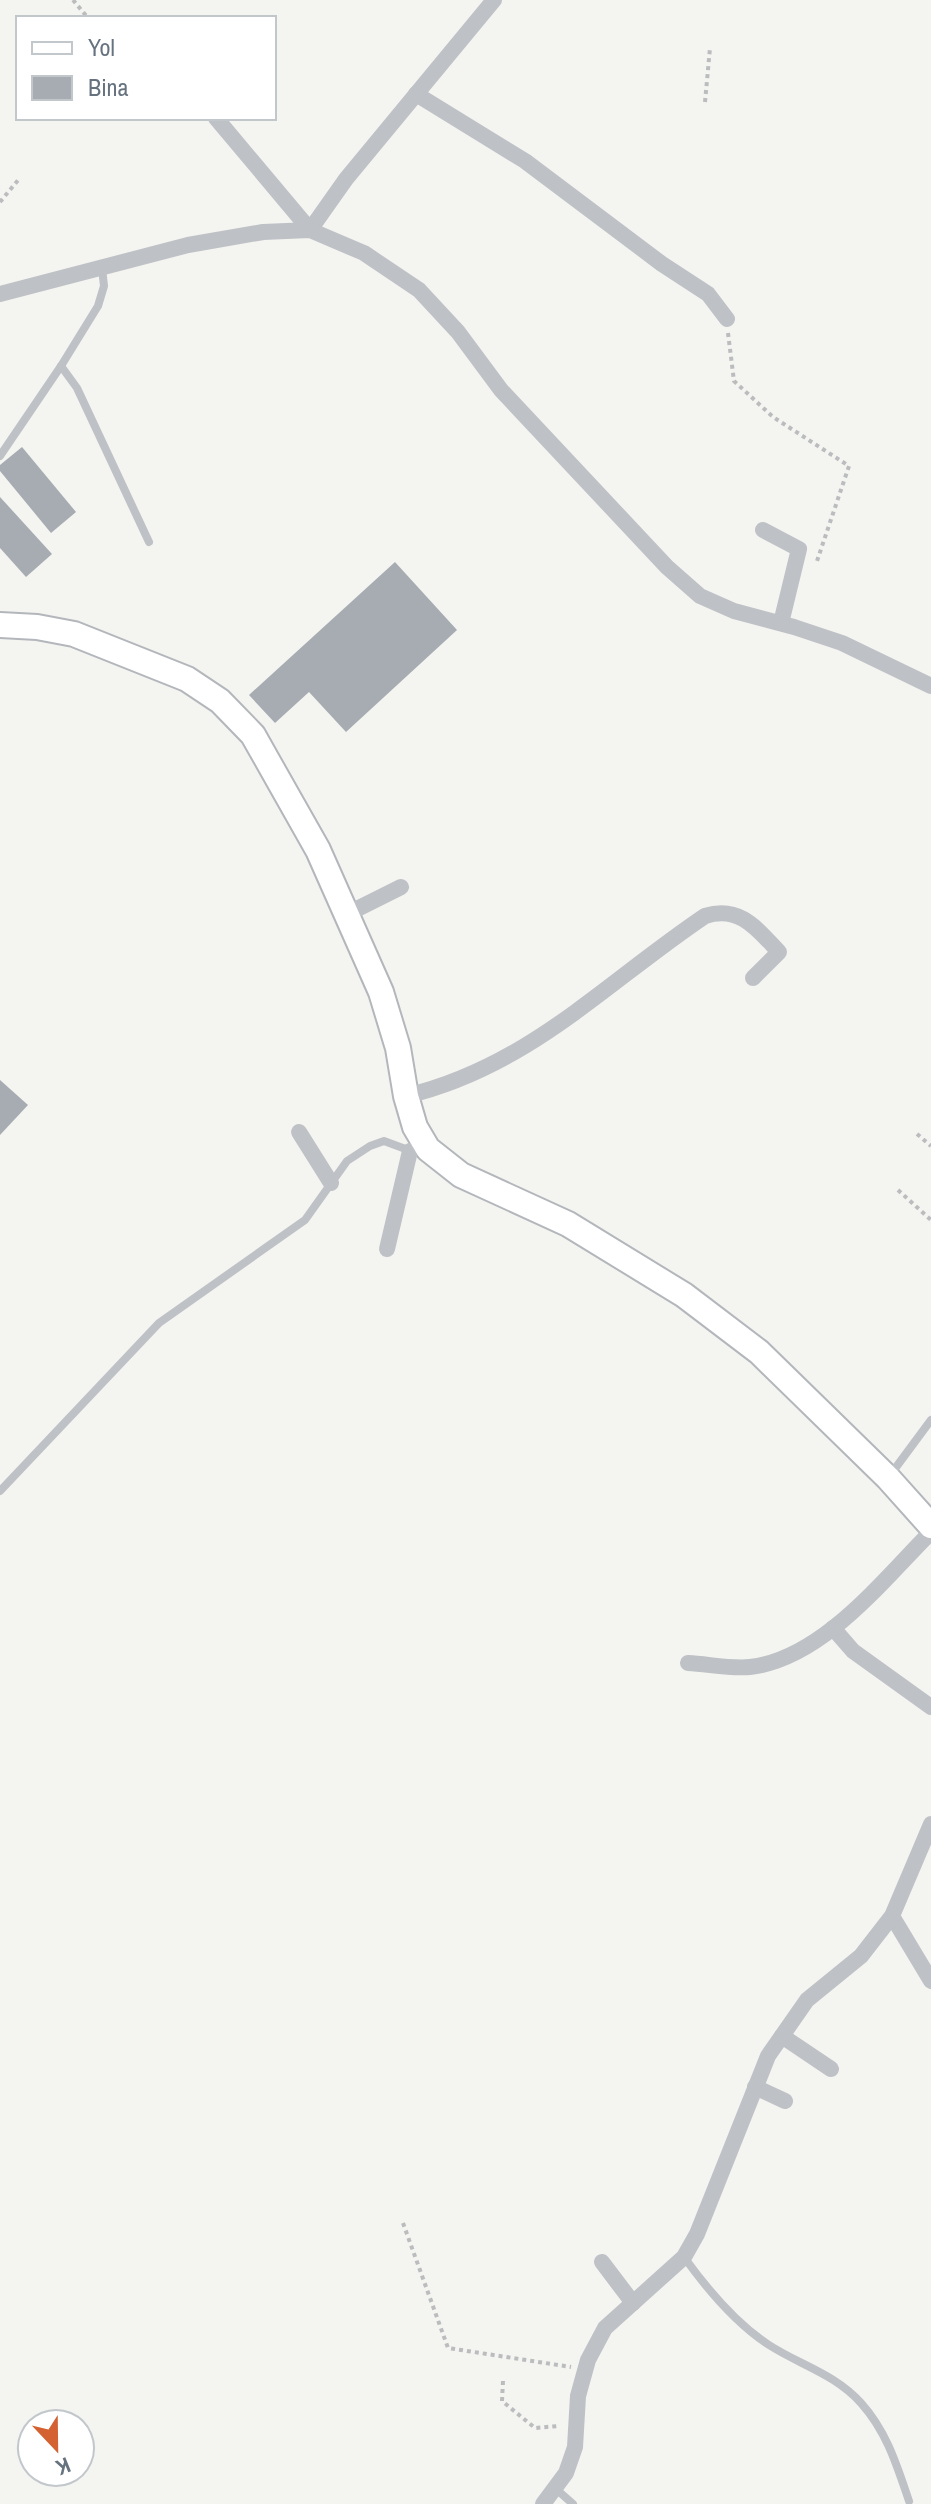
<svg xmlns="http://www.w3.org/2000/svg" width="931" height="2504" viewBox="0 0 931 2504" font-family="'Archivo Narrow',sans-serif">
<rect width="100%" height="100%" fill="#f4f4f1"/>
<g fill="#a6acb1">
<path d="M22,447L76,512L51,533L0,471V465Z"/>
<path d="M0,497L52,554L26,577L0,548Z"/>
<path d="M395,562L457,630L346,732L309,692L275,723L249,695Z"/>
<path d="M0,1080L28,1105L0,1135Z"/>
</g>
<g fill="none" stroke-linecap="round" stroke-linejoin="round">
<defs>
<path id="secondary" d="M0,625L37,627L74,634L187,679L220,701L253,735L318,850L381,992L398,1048L406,1096L415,1127L428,1149L461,1175L568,1224L684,1295L759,1352L888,1478L931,1526"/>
</defs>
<use href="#secondary" stroke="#b3b7bb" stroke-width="28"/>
<g stroke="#babcbe" stroke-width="4" stroke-dasharray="4 4" stroke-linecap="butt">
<path d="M73,0L88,18"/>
<path d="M705,102L710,48"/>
<path d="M0,202L19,179"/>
<path d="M728,333L734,381L773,417L849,466L816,564"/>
<path d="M917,1134L931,1146"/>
<path d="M898,1190L931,1220"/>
<path d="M403,2223L448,2348L571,2367"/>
<path d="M503,2381L502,2401L535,2428L558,2426"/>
</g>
<g stroke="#bec1c5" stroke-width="8">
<path d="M61,366L77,388L149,542"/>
<path d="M0,456L61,366L98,306L104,286L102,268"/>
<path d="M891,1474L931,1420"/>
<path d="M0,1491L159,1323L305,1220L347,1161L370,1146L384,1141L411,1151"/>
<path d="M684,2257C707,2289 735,2323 769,2345C800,2365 835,2374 861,2403C887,2432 897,2466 909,2501"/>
<path d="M556,2489L573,2504"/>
</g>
<g stroke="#bec1c5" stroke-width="16">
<path d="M416,94L525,161L662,264L708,294L727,319"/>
<path d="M216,118L310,230L346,179L494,0"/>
<path d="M0,294L188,245L263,232L310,230L364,253L419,290L458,332L501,390L667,567L700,596L734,611L794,627L842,643L931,686"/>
<path d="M763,530L799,549L781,623"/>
<path d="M347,914L401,887"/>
<path d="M406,1096C528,1067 604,984 705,916C740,905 757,929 779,952L753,978"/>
<path d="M299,1132L331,1183"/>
<path d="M387,1249L410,1151"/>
<path d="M833,1628L853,1651L931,1707"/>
<path d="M688,1663C708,1664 730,1669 750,1667C822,1659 883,1580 931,1532"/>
<path d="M892,1916L931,1981"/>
<path d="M782,2036L831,2069"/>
<path d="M755,2087L785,2101"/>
<path d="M602,2262L633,2303"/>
<path d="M543,2504L566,2473L575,2447L578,2396L588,2360L605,2328L684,2257L697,2234L768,2056L807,2000L861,1956L892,1916L931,1824"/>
</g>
<use href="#secondary" stroke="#fff" stroke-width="24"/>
</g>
<rect x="16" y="16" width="260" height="104" fill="#ffffff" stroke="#c2c7cc" stroke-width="2"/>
<rect x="32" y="42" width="40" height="12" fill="#ffffff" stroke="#c2c7cc" stroke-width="2"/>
<text x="88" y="56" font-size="24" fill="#66737f">Yol</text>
<rect x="32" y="76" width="40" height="24" fill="#a6acb1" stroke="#c2c7cc" stroke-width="2"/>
<text x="88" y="96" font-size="24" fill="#66737f">Bina</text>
<g transform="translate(56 2448) rotate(158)"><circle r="38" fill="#ffffff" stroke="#c2c7cc" stroke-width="2"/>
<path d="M0-6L14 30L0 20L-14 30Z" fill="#d36132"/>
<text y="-12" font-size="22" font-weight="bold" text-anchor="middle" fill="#66737f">K</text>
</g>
</svg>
